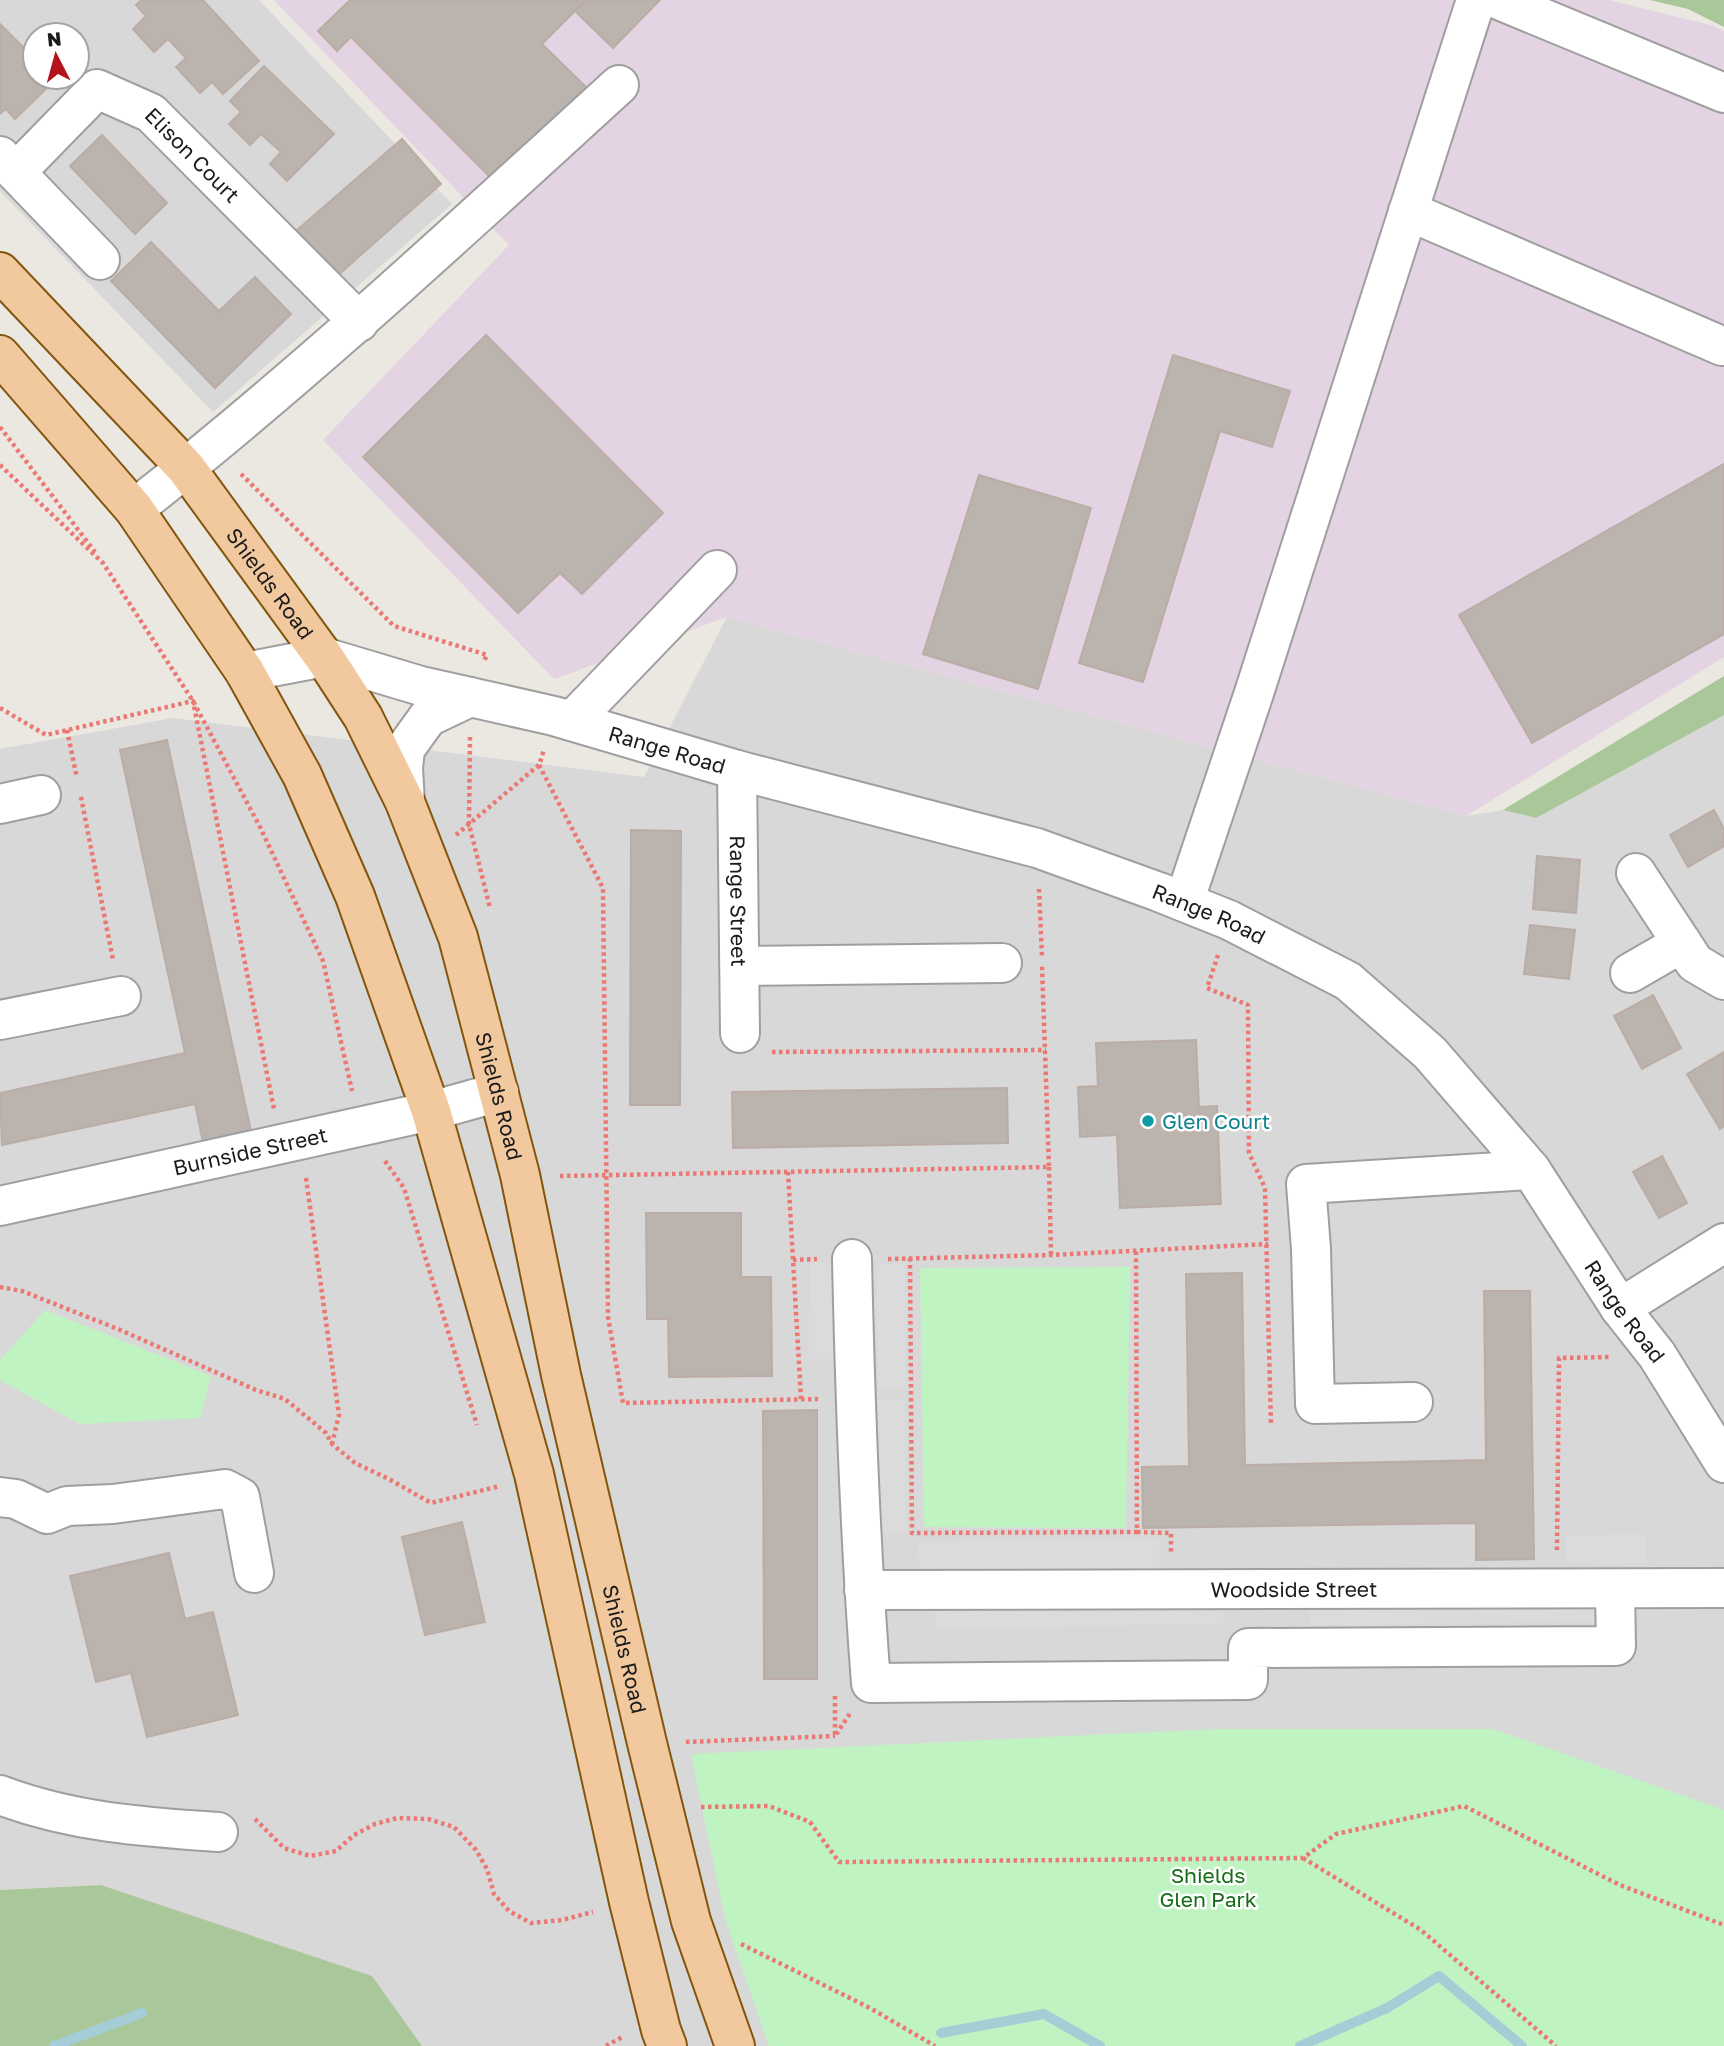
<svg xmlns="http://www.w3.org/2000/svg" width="1724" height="2046" viewBox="0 0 1724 2046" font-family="'Golos Text',sans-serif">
<rect width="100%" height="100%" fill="#ebe7e1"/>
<g fill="#d9d8d8" fill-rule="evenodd">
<path d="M0,0H259L452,204L213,412L0,191ZM35,35H77V77H35Z"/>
<path d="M727,617L1466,816L1503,810L1536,818L1724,704V2046H422L371,1976L101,1885L0,1890V749L173,718L644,777Z"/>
</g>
<path fill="#e4d3e2" d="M274,0H1609L1714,26L1724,31V657L1466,816L727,617L554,679L323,440L509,245Z"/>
<g fill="#a9c799">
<path d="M1650,0H1724V27L1688,9Z"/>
<path d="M1724,676V715L1536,818L1503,810Z"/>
<path d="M101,1885L372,1976L422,2046H0V1890Z"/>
</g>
<g fill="#c0f3c2">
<path d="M1130,1267L1126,1528L924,1527L920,1268Z"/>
<path d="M45,1310L211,1376L200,1418L80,1424L0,1380V1360Z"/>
<path d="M1217,1729H1493L1724,1810V2046H769L725,1919L691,1754Z"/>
</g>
<g fill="#dbdbdb">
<path d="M810,1263H839V1359H809Z"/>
<path d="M877,1264H905L906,1388L878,1389Z"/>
<path d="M878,1400H906L907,1532H879Z"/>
<path d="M1646,1534V1563L1566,1564V1535Z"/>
<path d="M1159,1538V1568L919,1571L918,1542Z"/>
<path d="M1598,1594V1621L1310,1626L1309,1599Z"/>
<path d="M1223,1598V1624L935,1629L934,1602Z"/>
</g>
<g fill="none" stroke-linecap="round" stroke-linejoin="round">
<g stroke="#a5cdd5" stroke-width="10">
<path d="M941,2033L1044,2014L1100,2046"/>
<path d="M54,2046L142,2013"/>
<path d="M1300,2046L1387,2008L1439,1976L1522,2046"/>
</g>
</g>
<g fill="#bbb3ae" stroke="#bbada5" stroke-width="2">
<path d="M141,0H203L259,61L223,94L212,82L200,93L176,67L186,58L168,39L154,52L133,29L146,16L136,5Z"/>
<path d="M350,0H586L542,44L587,88L493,180L351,37L337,51L318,31Z"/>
<path d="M587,0H660L613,48L575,11Z"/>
<path d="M0,24L35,59V77H53L55,80L15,119L6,109L0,114Z"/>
<path d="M264,66L334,134L287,181L270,164L281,152L261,134L250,145L229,124L241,112L230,101Z"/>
<path d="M102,135L167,203L135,234L70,166Z"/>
<path d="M402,139L441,184L337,276L297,230Z"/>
<path d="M151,242L219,311L255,277L291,314L215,388L111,281Z"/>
<path d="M486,335L663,513L582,594L560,573L518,613L363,457Z"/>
<path d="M1173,355L1290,391L1272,447L1220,431L1143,682L1079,663Z"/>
<path d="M1724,464V634L1532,743L1459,615Z"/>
<path d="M979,475L1091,508L1038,689L923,654Z"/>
<path d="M167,740L252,1136L204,1147L195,1104L2,1145L0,1093L185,1053L120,750Z"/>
<path d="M1714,810L1724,829V846L1688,867L1670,835Z"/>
<path d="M631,830L681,831L680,1105H630Z"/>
<path d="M1537,856L1580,860L1576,913L1533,909Z"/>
<path d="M1530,925L1575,930L1569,979L1524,974Z"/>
<path d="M1653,995L1681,1048L1642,1069L1614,1016Z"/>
<path d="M1196,1040L1199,1107L1217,1106L1221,1204L1120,1208L1117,1135L1080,1137L1078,1087L1098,1086L1096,1043Z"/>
<path d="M1724,1052V1126L1720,1129L1687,1074Z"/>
<path d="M1007,1088L1008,1143L733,1148L732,1092Z"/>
<path d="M1662,1156L1687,1203L1659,1218L1633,1172Z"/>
<path d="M646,1213H741V1277H771L772,1376L669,1377L668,1319H647Z"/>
<path d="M1242,1273L1245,1465L1486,1460L1484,1291H1530L1534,1559L1476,1560V1523L1143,1528L1142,1467L1189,1466L1186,1274Z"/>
<path d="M817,1410V1679H764L763,1411Z"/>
<path d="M462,1522L485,1622L425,1635L402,1537Z"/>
<path d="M169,1553L185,1619L213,1612L238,1715L147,1737L131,1673L96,1682L70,1576Z"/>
</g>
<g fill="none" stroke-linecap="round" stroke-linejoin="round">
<defs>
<g id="minor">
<path d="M1499,0L1724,93"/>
<path d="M0,156L100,260"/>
<path id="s1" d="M16,172L97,89L151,113L359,322"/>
<path d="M1408,211L1722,346"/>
<path d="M134,509C303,376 460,230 619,85"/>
<path id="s2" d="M245,672L324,657L421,686L554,716L737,770L1037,848L1159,892L1229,920L1348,981L1430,1053L1531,1170L1620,1308L1657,1355L1724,1463"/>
<path d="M572,721L717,570"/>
<path id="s3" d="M737,770L740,1033"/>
<path d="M405,802L403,768L405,749L428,717L470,697"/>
<path d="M0,804L41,795"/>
<path d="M1636,873L1695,963L1724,980"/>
<path d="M1184,902L1254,693L1476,0"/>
<path d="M740,966L1002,963"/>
<path d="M1630,973L1682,943"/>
<path d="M0,1020L121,996"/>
<path id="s4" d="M0,1206L431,1111L499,1092"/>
<path d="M852,1259C855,1400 860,1542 871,1683L1248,1680V1648L1616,1646L1615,1589"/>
<path d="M1620,1308L1724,1243"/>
<path d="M1413,1402L1315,1404L1311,1249L1306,1184L1531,1170"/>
<path d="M0,1497L16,1499L47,1514L67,1506L113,1504L225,1489L240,1497L254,1573"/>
<path id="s5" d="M864,1590L1724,1588"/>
<path d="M0,1795C71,1822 143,1827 218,1832"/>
</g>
<g id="major">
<path id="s6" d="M0,272L186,468L324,657L363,717L405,802L458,937L520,1175L561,1375L647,1743L691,1921L735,2046"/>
<path d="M0,355L134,509L245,672L302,775L355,896L431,1111L534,1474L629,1902L661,2030L667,2046"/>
</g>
</defs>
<use href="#minor" stroke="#9f9f9f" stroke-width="42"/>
<use href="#major" stroke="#83560e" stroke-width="42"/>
<g stroke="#eb7872" stroke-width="4.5" stroke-dasharray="3.5 3.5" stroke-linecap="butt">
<path d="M0,427L95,552"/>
<path d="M0,465L103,563L193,701L260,827L323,961L352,1091"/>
<path d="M241,474L394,626L487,655L484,661"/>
<path d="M0,708L46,735L193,701L274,1109"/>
<path d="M67,730L77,778"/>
<path d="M470,737L469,824L490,908"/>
<path d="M539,765L603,888L608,1317L623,1403L818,1399"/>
<path d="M81,797L113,960"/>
<path d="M456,835L539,765L544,750"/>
<path d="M1039,889L1042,957"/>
<path d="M1218,955L1207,988L1248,1005L1249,1153L1265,1188L1271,1426"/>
<path d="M772,1052L1046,1050"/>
<path d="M385,1161L404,1188L477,1425"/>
<path d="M1049,1167L1051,1255"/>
<path d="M788,1172L801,1399"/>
<path d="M560,1176L1049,1167L1042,966"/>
<path d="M306,1178L339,1415L332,1444"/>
<path d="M910,1258L912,1533L1137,1532L1136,1251"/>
<path d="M888,1259L1051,1255L1268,1244"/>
<path d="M793,1260L817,1259"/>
<path d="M0,1287L22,1291L118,1329L256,1390L285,1399L326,1433L332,1444L355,1463L389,1479L431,1503L500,1486"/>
<path d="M1137,1532L1171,1533V1554"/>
<path d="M1557,1550L1559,1358L1611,1357"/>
<path d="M835,1696V1736L851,1712"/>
<path d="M686,1742L835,1736"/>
<path d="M701,1807L769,1806L810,1822L839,1862L1303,1858L1336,1834L1464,1806L1620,1885L1724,1925"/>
<path d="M255,1819L284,1848L310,1856L336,1851L354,1835L375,1824L397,1818L428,1819L454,1827L476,1850L487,1869L494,1894L509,1911L531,1923L562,1920L593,1912"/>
<path d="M1303,1858L1421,1930L1556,2046"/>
<path d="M741,1944L870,2008L935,2046"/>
<path d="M606,2046L624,2036"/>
</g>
<use href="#minor" stroke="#fff" stroke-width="38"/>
<use href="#major" stroke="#f2c99f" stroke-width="38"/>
</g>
<circle fill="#0f9aa8" stroke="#fff" stroke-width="2.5" cx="1148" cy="1121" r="7"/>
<g text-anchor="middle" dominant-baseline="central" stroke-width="5" stroke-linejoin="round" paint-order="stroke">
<g font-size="21" fill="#1b1b1b" stroke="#fff">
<text stroke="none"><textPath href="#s1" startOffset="234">Elison Court</textPath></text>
<text stroke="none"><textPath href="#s6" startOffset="413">Shields Road</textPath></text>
<text stroke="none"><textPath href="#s2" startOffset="436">Range Road</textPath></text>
<text stroke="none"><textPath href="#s3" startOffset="131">Range Street</textPath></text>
<text stroke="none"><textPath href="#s2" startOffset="1003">Range Road</textPath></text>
<text stroke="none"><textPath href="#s6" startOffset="980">Shields Road</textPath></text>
<text stroke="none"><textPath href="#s4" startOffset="256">Burnside Street</textPath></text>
<text stroke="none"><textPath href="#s2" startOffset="1591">Range Road</textPath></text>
<text stroke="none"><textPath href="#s5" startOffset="430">Woodside Street</textPath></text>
<text stroke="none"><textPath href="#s6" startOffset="1547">Shields Road</textPath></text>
</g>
<g font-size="21" fill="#0d838f" stroke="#fff" text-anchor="start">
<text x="1162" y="1121">Glen Court</text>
</g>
<g font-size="21" fill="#156c17" stroke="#fff">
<text x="1208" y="1875">Shields<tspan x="1208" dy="24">Glen Park</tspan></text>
</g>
</g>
<g transform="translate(56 56) rotate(354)"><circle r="33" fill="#ffffff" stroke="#a4a4a4" stroke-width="2"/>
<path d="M0-5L12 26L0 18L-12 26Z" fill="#b2131c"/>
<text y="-10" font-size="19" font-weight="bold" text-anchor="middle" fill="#1b1b1b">N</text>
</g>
</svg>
